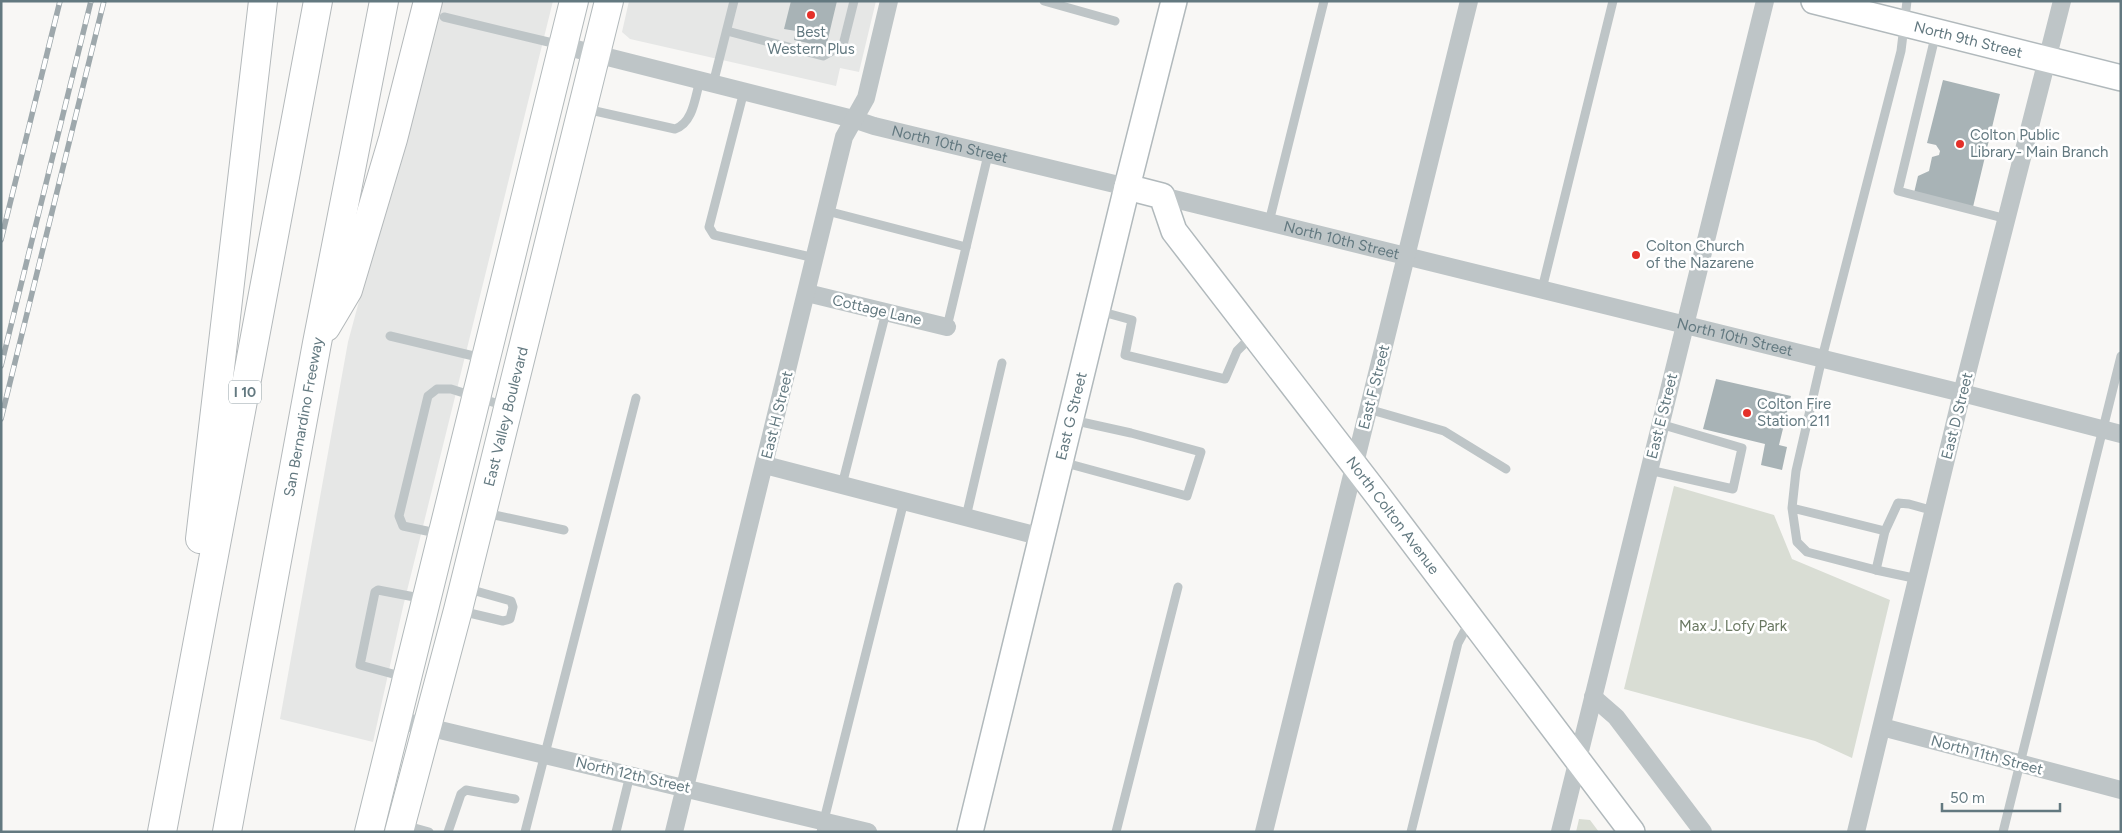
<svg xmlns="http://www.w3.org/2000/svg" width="2122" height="833" viewBox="0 0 2122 833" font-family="Figtree,sans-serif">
<rect width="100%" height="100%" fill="#f8f7f5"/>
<g fill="#e6e7e6">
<path d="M440,1H553L403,607L373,742L280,719L348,342Z"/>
<path d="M629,1H876L859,72L840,68L836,86L630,39L622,32Z"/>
</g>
<g fill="#d9ddd4">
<path d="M1674,486L1774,515L1792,559L1890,600L1852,758L1815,741L1624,689Z"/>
<path d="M1579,819L1590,820L1599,832H1576Z"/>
</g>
<g fill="#a8b3b6">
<path d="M791,1H837L826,47L794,40L796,31L784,29Z"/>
<path d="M1943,80L2000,94L1973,207L1914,193L1918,176L1929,171L1932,157L1939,155L1940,151L1936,145L1927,143Z"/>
<path d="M1716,379L1791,396L1779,445L1787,447L1782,470L1761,465L1765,444L1703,429Z"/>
</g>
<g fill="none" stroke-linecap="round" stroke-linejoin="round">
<defs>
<g id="secondary">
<path id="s3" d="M1814,1L2121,78"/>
<path id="s4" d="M1127,187L1162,196L1174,231L1379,497L1632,832"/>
<path id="s5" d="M970,832L1127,187L1174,1"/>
</g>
<g id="primary">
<path d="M369,832L574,1"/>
<path id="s6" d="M399,832L458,610L609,1"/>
</g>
<g id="highway">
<path d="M326,327L348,290L393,139L428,1"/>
<path d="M200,539L263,1"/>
<path d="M162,832L318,1"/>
<path id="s7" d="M227,832L317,343L384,1"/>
</g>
</defs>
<use href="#secondary" stroke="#b1b9bc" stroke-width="28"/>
<use href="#primary" stroke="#b2b9bb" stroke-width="30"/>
<use href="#highway" stroke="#b4b9bb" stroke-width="30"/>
<g stroke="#bec5c7" stroke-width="9">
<path d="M1044,1L1115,21"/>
<path d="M444,17L561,45"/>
<path d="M727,31L823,56L843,45L854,1"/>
<path d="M1936,33L1898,191L2007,219"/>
<path d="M713,84L734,1"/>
<path d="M744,91L709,227L714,235L815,258"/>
<path d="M586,109L675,129C693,123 695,98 700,80"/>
<path d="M827,211L966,247"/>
<path d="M1269,222L1324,1"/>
<path d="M1542,289L1613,1"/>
<path d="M1099,311L1132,320L1125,355L1225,379L1237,351L1252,336"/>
<path d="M947,327L988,155"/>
<path d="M390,336L482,358"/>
<path d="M1368,409L1444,431L1506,469"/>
<path d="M1062,462L1187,496L1201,452L1131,433L1072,420"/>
<path d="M1649,470L1733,489L1742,448L1660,424"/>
<path d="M842,485L886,312"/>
<path d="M1792,508L1885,531L1876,570L1807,552L1797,542L1792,508L1796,471L1822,358L1901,51L1907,1"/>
<path d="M485,513L564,530"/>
<path d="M966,517L1002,363"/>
<path d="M1885,531L1898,503L1909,504L1934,511"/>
<path d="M441,534L403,526L399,516L428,396L437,389H451L505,406"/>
<path d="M1876,570L1918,579"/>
<path d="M461,611L503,621L510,619L513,607L511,601L465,588"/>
<path d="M404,677L360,665L375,592L378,590L425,599"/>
<path d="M404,825L429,832"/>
<path d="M448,832L461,794L466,790L515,799"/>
<path d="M525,832L636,398"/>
<path d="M616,832L630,775"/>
<path d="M821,832L904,501"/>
<path d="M1116,832L1178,587"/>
<path d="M1411,832L1458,643L1470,621"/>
<path d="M2003,832L2121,356"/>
</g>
<g stroke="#bec5c7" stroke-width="18">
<path id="s1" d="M564,46L853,119L874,126L1127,187"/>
<path id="s2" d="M1162,196L1962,393L2121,434"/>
<path d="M807,293L947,327"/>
<path d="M765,465L1042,537"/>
<path d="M1593,697L1616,717L1703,832"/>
<path d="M398,720L868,832"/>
<path d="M1882,727L2121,790"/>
<path d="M674,832L844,137L866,98L889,1"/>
<path d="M1264,832L1469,1"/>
<path d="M1560,832L1765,1"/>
<path d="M1856,832L1962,393L2062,1"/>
</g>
<use href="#secondary" stroke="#fff" stroke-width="25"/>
<use href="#primary" stroke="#fff" stroke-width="28"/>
<use href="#highway" stroke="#fff" stroke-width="28"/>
<defs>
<g id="rail">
<path d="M1,240L60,1"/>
<path d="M1,366L91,1"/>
<path d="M1,419L104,1"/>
</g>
</defs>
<use href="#rail" stroke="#9ea8ac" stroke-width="5.5"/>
<use href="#rail" stroke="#fff" stroke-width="4" stroke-dasharray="11" stroke-linecap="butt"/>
</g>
<g fill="#e43029" stroke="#fff" stroke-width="2">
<circle cx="811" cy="15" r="5"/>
<circle cx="1960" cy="144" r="5"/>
<circle cx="1636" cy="255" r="5"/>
<circle cx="1747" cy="413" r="5"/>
</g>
<g text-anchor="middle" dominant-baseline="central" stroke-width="5" stroke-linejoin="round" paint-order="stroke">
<rect fill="#fff" stroke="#92a1a6" stroke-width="1" x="229" y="380.5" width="32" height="23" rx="4"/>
<g font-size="14" font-weight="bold" fill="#637980">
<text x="245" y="392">I 10</text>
</g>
<g font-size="15" fill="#637980" stroke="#fff" text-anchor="start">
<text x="811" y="32" text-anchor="middle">Best<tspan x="811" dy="17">Western Plus</tspan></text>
<text x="1970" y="135">Colton Public<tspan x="1970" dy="17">Library- Main Branch</tspan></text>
<text x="1646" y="246">Colton Church<tspan x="1646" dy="17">of the Nazarene</tspan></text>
<text x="1757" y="404">Colton Fire<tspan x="1757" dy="17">Station 211</tspan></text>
</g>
<g font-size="15" fill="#637980" stroke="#fff">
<text stroke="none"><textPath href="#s3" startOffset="159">North 9th Street</textPath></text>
<text stroke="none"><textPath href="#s1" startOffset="398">North 10th Street</textPath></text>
<text stroke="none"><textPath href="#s2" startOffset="185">North 10th Street</textPath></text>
<text transform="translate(877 310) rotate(13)">Cottage Lane</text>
<text stroke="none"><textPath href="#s2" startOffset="590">North 10th Street</textPath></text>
<text transform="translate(1374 387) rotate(-76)">East F Street</text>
<text transform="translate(777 415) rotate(-76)">East H Street</text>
<text stroke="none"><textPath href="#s7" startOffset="422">San Bernardino Freeway</textPath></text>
<text stroke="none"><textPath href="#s5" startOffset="428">East G Street</textPath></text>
<text transform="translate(1662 416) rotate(-76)">East E Street</text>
<text transform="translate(1957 416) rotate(-76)">East D Street</text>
<text stroke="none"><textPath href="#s6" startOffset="429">East Valley Boulevard</textPath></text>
<text stroke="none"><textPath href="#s4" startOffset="432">North Colton Avenue</textPath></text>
<text transform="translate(1987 755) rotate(15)">North 11th Street</text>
<text transform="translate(633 775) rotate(13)">North 12th Street</text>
</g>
<g font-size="15" fill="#6a7862" stroke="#fff">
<text x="1733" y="626">Max J. Lofy Park</text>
</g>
</g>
<rect width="2122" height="833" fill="none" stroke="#637980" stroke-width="5"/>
<path d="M1942 803v8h118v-8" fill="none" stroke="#637980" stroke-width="2.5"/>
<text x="1950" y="803" font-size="15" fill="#637980" stroke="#ffffff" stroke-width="4" paint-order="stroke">50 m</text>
</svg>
